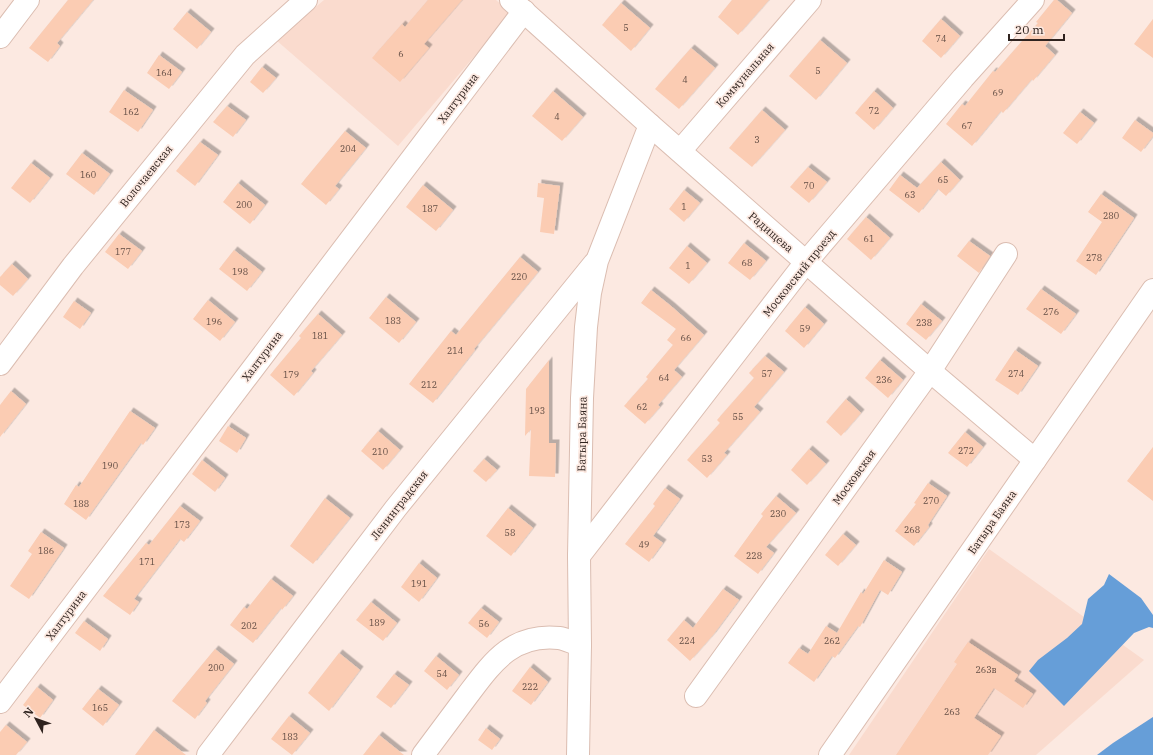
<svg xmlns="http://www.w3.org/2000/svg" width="1153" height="755" viewBox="0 0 1153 755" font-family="'IBM Plex Serif',serif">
<defs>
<filter id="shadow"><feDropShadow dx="3.5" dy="-3.5" stdDeviation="0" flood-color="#0004"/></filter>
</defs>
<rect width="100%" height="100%" fill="#fce9e1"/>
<g fill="#fadbce">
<path d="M324,0H496L511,13L398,146L276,40Z"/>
<path d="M989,549L1144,660L1036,755H849Z"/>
</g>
<g fill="#669ed8">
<path d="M1109,574L1141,598L1153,615V628L1149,627L1134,633L1064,706L1029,671L1038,660L1067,638L1082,624L1088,599L1104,585Z"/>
<path d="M1153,717V755H1097L1113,743Z"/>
</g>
<g fill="#fbccb3" filter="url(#shadow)">
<path d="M68,0H93L57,43L60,46L48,62L29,48Z"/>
<path d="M428,0H462L424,44L429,48L400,82L372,58L402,24L405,27Z"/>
<path d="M732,0H769L738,35L718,17Z"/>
<path d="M1054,0H1057L1072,13L1045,46L1055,55L1033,81L1032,79L1003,113L1001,111L972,146L946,124L962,104L965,106L993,71L995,72L1038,23L1036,22Z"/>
<path d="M621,3L650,28L631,51L602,25Z"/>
<path d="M187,12L211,32L197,49L173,29Z"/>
<path d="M941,19L960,36L941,58L922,41Z"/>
<path d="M1153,19V58L1134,44Z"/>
<path d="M820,40L847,63L816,100L789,76Z"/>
<path d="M691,48L715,68L679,109L655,89Z"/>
<path d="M159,55L182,72L169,89L147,73Z"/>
<path d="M262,67L276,78L263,93L250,82Z"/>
<path d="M124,90L153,110L138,132L109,112Z"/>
<path d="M553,91L583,117L562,141L532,116Z"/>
<path d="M874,91L893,108L874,130L855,113Z"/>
<path d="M227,106L246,120L233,137L213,122Z"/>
<path d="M762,110L785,130L752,167L729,148Z"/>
<path d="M1080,112L1094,123L1077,144L1063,133Z"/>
<path d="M1135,120L1153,133V136L1141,152L1122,138Z"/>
<path d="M345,131L366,148L335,186L339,189L326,205L301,184Z"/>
<path d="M200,142L218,155L195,186L176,171Z"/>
<path d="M82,153L110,174L94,195L66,174Z"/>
<path d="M941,162L960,180L946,196L938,189L919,213L889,190L900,175L917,188Z"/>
<path d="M31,163L50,178L30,203L11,188Z"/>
<path d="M808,167L827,182L809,203L790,187Z"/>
<path d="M238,183L265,205L250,224L223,202Z"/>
<path d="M538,183L560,186L554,234L540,232L544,198L537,197Z"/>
<path d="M423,185L453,210L436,231L406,207Z"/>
<path d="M684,190L700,203L684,222L669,209Z"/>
<path d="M1101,194L1134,218L1096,275L1076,261L1102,222L1088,212Z"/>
<path d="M866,217L890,238L871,260L847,239Z"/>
<path d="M119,234L142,251L128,269L105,252Z"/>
<path d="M969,241L990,256L979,273L957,256Z"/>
<path d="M744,243L766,261L750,280L728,263Z"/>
<path d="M687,246L707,263L689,284L669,268Z"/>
<path d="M234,250L262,272L247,291L219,269Z"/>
<path d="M520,257L538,272L474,349L475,350L433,403L409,384L451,331L456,335Z"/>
<path d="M12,264L28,279L13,296L0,285V277Z"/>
<path d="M1041,289L1076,314L1061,334L1026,309Z"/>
<path d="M651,290L671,306L704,335L674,370L682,377L658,405L660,407L645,424L624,406L648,379L646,377L673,345L667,340L676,329L641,303Z"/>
<path d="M386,297L416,322L399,343L369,318Z"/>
<path d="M208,300L235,322L220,341L193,319Z"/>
<path d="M74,301L91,313L80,329L63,317Z"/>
<path d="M921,304L942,321L926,340L906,324Z"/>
<path d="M805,307L824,324L804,348L785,331Z"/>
<path d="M318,314L342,335L311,371L313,373L294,396L270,375L301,338L299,336Z"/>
<path d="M1015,350L1038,366L1018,395L995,380Z"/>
<path d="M765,356L784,372L754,407L760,412L724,453L727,455L707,478L687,460L720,423L717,420L754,378L749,373Z"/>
<path d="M549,360V443H556L555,477L529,476L531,429L525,436L526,389Z"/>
<path d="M880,360L903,380L888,398L865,378Z"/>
<path d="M11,391L26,404L0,437V405Z"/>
<path d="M846,399L861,413L841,436L826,422Z"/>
<path d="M130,411L155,428L143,445L141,443L86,520L64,504L76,485L79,487Z"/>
<path d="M228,426L246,438L237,453L219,441Z"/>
<path d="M378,431L400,450L383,470L361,451Z"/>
<path d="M965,432L983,447L967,467L948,453Z"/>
<path d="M1153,447V501L1127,481Z"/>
<path d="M809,449L826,464L807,485L791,470Z"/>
<path d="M484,459L497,470L486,482L473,471Z"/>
<path d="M202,460L225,478L215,492L192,474Z"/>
<path d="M928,483L947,496L928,525L929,527L914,546L895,531L916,504L914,503Z"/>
<path d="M665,488L680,499L653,536L663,543L649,562L625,544L655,506L653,504Z"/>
<path d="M776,496L796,513L766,547L774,553L758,574L734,556L763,516L761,514Z"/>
<path d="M325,498L350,518L313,564L290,546Z"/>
<path d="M180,506L200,521L184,542L180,539L134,599L139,602L130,615L103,596L146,543L149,545Z"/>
<path d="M508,508L533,528L511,556L486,536Z"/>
<path d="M41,532L64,548L29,599L10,586L32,554L28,551Z"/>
<path d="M843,534L856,545L838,566L825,555Z"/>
<path d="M884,560L902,572L888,595L880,590L860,627L858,626L835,658L832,656L814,682L788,663L799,648L808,654L826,626L837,633L861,592L863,594Z"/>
<path d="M419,563L437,578L419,602L401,587Z"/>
<path d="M271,579L293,596L282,610L281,608L253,643L230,625L244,607L247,609Z"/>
<path d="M723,589L739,600L713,635L690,661L667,640L684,620L693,628Z"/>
<path d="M371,602L397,623L383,641L356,620Z"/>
<path d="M481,608L499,622L487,638L468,623Z"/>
<path d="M84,621L108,639L100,651L75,633Z"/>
<path d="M968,642L1018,675L1014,681L1033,694L1023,708L994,688L974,718L1001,736L988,755H896L957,664L954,662Z"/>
<path d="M215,649L234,664L205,701L207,703L195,719L172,701Z"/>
<path d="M339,653L360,670L329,711L308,693Z"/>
<path d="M436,656L459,675L447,690L424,671Z"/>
<path d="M530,667L548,682L531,705L512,691Z"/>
<path d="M394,674L409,685L391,708L376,697Z"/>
<path d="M37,687L53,700L40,718L23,705Z"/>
<path d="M98,689L119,705L103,726L82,709Z"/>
<path d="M289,716L310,733L292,755L271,739Z"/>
<path d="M6,725L27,742L16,755H0V732Z"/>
<path d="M486,728L500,739L492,750L478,740Z"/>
<path d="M154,730L186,755H135Z"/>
<path d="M379,735L404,755H363Z"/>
</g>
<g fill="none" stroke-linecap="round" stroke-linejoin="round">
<defs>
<g id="minor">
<path d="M511,0L650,125L930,371L1035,460"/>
<path d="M0,37L28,0"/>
<path d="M680,151L810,0"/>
<path d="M0,364L73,266L245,55L306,0"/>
<path d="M579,556L806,262L963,78L1033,0"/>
<path d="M696,696L930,371L1006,254"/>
<path d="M0,702L524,11"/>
<path d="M208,755L396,508L594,264"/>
<path d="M423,755C438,735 452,716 467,696C492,663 512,633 559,638C566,639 573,643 580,645"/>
<path d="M578,755L580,645L579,556L582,398L586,327L590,293L597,261L650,125"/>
<path d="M830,755L1153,290"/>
</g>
</defs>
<use href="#minor" stroke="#dbbdb1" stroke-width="24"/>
<use href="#minor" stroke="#fff" stroke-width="22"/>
</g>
<g text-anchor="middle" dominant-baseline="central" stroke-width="3.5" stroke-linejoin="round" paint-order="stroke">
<g font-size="9" fill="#624d44">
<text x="626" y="27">5</text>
<text x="941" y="38">74</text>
<text x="401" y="53">6</text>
<text x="818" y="70">5</text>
<text x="164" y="72">164</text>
<text x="685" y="79">4</text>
<text x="998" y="92">69</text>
<text x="874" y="110">72</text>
<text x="131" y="111">162</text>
<text x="557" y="116">4</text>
<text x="967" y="125">67</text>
<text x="757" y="139">3</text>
<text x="348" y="148">204</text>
<text x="88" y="174">160</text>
<text x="943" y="179">65</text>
<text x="809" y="185">70</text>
<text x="910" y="194">63</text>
<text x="244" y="204">200</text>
<text x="684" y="206">1</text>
<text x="430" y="208">187</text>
<text x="1111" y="215">280</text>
<text x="869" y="238">61</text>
<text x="123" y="251">177</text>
<text x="1094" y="257">278</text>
<text x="747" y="262">68</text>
<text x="688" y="265">1</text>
<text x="240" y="271">198</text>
<text x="519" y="276">220</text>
<text x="1051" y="311">276</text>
<text x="393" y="320">183</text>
<text x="214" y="321">196</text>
<text x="924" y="322">238</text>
<text x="805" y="328">59</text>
<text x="320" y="335">181</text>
<text x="686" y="337">66</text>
<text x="455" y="350">214</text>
<text x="767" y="373">57</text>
<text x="1016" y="373">274</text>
<text x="291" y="374">179</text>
<text x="664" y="377">64</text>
<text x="884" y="379">236</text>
<text x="429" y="384">212</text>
<text x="642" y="406">62</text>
<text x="537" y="410">193</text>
<text x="738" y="416">55</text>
<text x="966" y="450">272</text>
<text x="380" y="451">210</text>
<text x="707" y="458">53</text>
<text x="110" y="465">190</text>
<text x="931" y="500">270</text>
<text x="81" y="503">188</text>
<text x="778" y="513">230</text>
<text x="182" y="524">173</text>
<text x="912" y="529">268</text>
<text x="510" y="532">58</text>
<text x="644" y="544">49</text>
<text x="46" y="550">186</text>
<text x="754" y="555">228</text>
<text x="147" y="561">171</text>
<text x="419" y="583">191</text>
<text x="377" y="622">189</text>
<text x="484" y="623">56</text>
<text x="249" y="625">202</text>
<text x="687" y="640">224</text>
<text x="832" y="640">262</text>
<text x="216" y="667">200</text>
<text x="986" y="669">263в</text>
<text x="442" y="673">54</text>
<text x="530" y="686">222</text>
<text x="100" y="707">165</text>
<text x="952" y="711">263</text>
<text x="290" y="736">183</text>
</g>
<g font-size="11" fill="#2f231f" stroke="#fce9e1">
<text transform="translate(745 75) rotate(-49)">Коммунальная</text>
<text transform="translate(458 98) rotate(-53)">Халтурина</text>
<text transform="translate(146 176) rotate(-51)">Волочаевская</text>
<text transform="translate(771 232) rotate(41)">Радищева</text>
<text transform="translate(799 273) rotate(-51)">Московский проезд</text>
<text transform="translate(262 356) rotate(-53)">Халтурина</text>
<text transform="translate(582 434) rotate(-89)">Батыра Баяна</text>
<text transform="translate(854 477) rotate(-54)">Московская</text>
<text transform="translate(399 505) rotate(-52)">Ленинградская</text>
<text transform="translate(992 522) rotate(-55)">Батыра Баяна</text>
<text transform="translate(66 615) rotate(-53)">Халтурина</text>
</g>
</g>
<g transform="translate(36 719) rotate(311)" stroke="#fce9e1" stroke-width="3" paint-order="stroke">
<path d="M0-3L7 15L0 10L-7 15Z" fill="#2f231f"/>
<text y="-6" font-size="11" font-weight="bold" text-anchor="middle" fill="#2f231f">N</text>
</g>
<path d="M1009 34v6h55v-6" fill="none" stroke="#2f231f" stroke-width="2"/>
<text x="1015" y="34" font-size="12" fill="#2f231f" stroke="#fce9e1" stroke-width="3" paint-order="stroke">20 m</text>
</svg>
